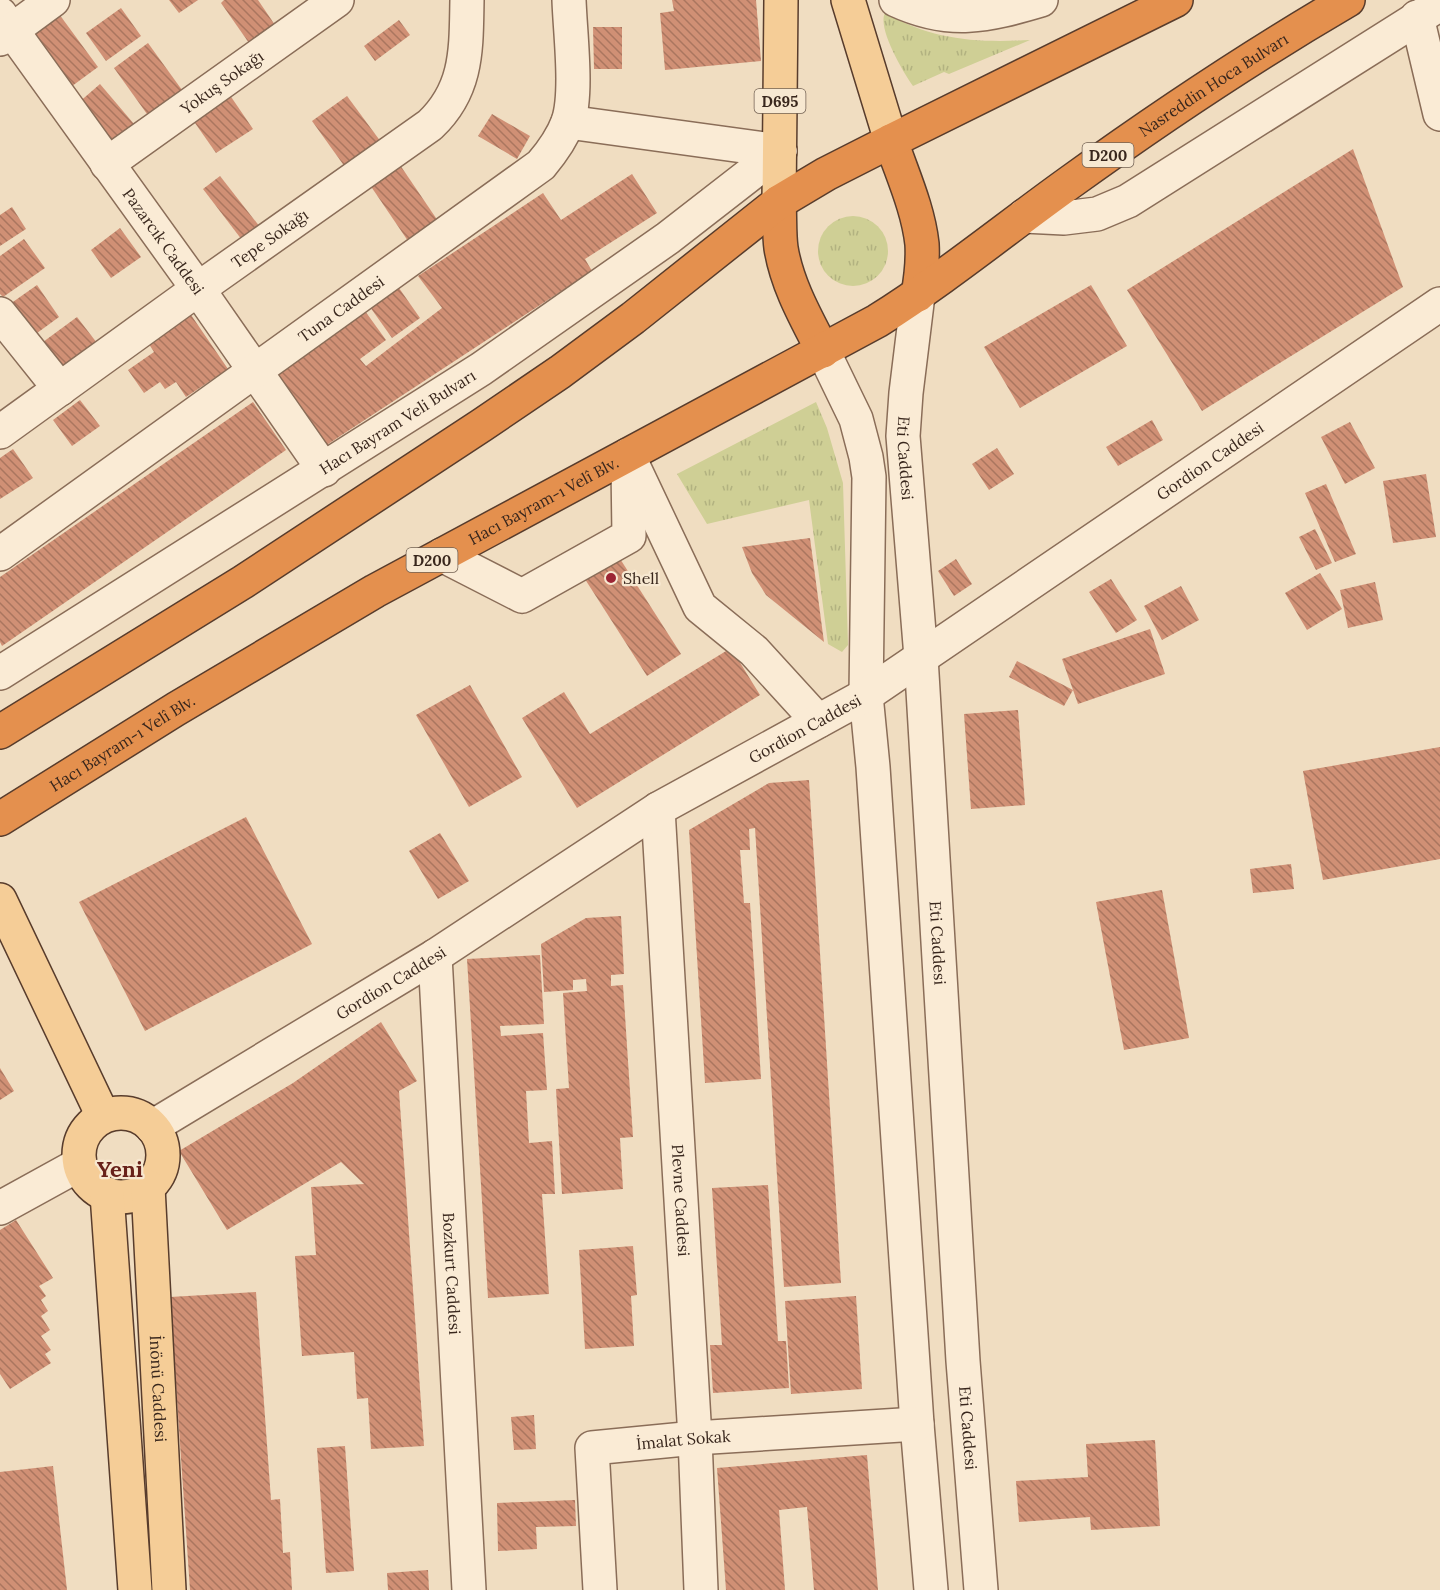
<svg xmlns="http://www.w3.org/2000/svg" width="1440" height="1590" viewBox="0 0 1440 1590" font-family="Lora,serif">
<defs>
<pattern id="grass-tufts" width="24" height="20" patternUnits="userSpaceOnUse" patternTransform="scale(1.5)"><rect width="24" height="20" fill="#cfcf95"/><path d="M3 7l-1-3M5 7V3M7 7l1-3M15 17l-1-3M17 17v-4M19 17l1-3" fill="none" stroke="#b2b280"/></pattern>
<pattern id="building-back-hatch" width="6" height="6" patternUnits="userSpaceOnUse" patternTransform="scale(1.5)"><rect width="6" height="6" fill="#d09075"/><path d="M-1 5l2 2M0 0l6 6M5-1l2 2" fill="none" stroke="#aa765f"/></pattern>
</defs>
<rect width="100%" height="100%" fill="#f0ddc1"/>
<g fill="url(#grass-tufts)">
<path d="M885,13C933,40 976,43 1030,40L949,74L944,72L913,86C903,72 877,28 885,13Z"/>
<circle cx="853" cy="251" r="35"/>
<path d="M816,402L827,428L843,483L848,645L842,652L828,644L809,500L707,524L677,474Z"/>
</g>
<g fill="url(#building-back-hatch)">
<path d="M169,0H198L179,13Z"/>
<path d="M224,0H258L275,25L249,43L221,3Z"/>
<path d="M672,0H756L761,61L665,70L660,13L674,11Z"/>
<path d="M121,8L141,36L106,61L86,33Z"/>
<path d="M59,14L98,67L68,89L30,36Z"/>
<path d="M399,20L410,35L375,61L364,46Z"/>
<path d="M593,27H622V69H594Z"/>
<path d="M148,43L182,90L147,114L114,68Z"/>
<path d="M100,84L134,124L110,143L77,104Z"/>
<path d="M225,88L253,129L216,153L188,113Z"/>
<path d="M347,96L381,142L345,167L312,121Z"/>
<path d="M492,114L530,136L517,159L478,136Z"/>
<path d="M1353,149L1403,287L1202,411L1127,290Z"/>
<path d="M400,165L438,221L408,241L370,185Z"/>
<path d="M632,174L657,213L585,259L592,271L322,448L272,372L365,311L386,340L360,359L366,366L442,308L418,276L543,193L561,220Z"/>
<path d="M220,176L260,227L242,240L203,189Z"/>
<path d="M12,207L26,229L0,246V215Z"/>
<path d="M120,228L141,257L111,278L91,250Z"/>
<path d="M24,239L45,268L3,297L0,294V256Z"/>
<path d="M37,285L59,317L33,336L10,304Z"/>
<path d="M1091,285L1127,346L1020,408L984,347Z"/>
<path d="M399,288L420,318L392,338L370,307Z"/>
<path d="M189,312L228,369L186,397L176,382L165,389L160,382L144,393L128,370L154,352L147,341Z"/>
<path d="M77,317L97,343L63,368L43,342Z"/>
<path d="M80,400L100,426L72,446L53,420Z"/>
<path d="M253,402L286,450L2,646L0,642V577Z"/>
<path d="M1152,420L1163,440L1118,466L1106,447Z"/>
<path d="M1350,422L1375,468L1345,484L1321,437Z"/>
<path d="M997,448L1014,474L989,490L972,464Z"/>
<path d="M13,449L33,478L0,499V458Z"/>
<path d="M1426,474L1436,537L1393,543L1383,481Z"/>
<path d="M1326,484L1356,554L1335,562L1305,493Z"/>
<path d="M1315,529L1332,563L1316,570L1299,537Z"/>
<path d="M810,538L824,642L766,595L752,573L742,547Z"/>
<path d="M608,540L681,654L647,676L574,562Z"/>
<path d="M956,559L972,584L954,596L938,571Z"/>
<path d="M1320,573L1342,609L1307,630L1285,593Z"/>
<path d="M1111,579L1137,620L1116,633L1089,592Z"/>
<path d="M1375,582L1383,620L1348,628L1340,590Z"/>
<path d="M1181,586L1199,620L1162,640L1144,606Z"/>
<path d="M1150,629L1165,674L1078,704L1062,659Z"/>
<path d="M731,648L760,695L577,808L522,718L564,692L590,734Z"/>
<path d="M1017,661L1073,690L1064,706L1009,677Z"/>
<path d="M470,685L522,777L469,807L416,715Z"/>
<path d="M1018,710L1025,805L971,809L964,714Z"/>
<path d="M1440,747V859L1323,880L1303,771Z"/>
<path d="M809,780L841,1283L784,1287L755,828L749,829L750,850H740L744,903H750L761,1079L705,1083L689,830L769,783Z"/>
<path d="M246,817L312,944L145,1031L79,902Z"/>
<path d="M440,833L469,881L438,899L409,851Z"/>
<path d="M1291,864L1294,889L1253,893L1250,869Z"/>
<path d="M1162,890L1189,1038L1124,1050L1096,902Z"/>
<path d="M621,916L624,974L611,975V986L623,985L633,1137L620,1138L623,1189L562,1194L556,1089L569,1088L563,993L587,991L586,979L573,980V990L544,992L541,944L586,918Z"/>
<path d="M540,955L544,1024L500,1026L501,1036L543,1033L547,1090L526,1091L529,1143L552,1141L555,1194H542L549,1294L488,1298L467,959Z"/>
<path d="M381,1022L417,1081L399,1091L424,1446L371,1449L368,1398L357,1399L354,1352L302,1356L295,1256L316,1255L311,1187L364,1184L341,1162L227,1230L179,1151L293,1083Z"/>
<path d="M0,1068L14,1091L0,1100Z"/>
<path d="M768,1185L778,1341H786L789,1388L713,1393L710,1345H722L712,1188Z"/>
<path d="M16,1220L53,1278L39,1286L46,1296L41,1300L48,1311L41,1316L50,1330L41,1336L51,1350L45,1354L51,1363L10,1389L0,1374V1230Z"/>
<path d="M633,1246L637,1295L631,1296L634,1346L585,1349L579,1250Z"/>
<path d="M256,1292L271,1500L280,1499L283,1553L290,1552L292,1590H190L170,1297Z"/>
<path d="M856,1296L862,1389L791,1394L785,1301Z"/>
<path d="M534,1415L536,1449L514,1450L511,1417Z"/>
<path d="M1155,1440L1160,1526L1091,1530L1090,1517L1019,1522L1016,1481L1088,1477L1086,1444Z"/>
<path d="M345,1446L354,1571L326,1573L317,1448Z"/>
<path d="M867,1455L878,1590H814L807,1507L779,1510L785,1590H726L717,1468Z"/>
<path d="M53,1466L67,1590H0V1472Z"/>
<path d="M575,1500L576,1526L536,1527L537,1549L498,1551L497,1503Z"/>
<path d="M428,1570L429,1590H388L387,1573Z"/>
</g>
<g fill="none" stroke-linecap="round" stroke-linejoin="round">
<defs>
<g id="minor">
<path d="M896,0C950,25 987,16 1041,0"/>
<path id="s1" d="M0,14L198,289L324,470"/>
<path d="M1417,17L1440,114"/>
<path d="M0,39L53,0"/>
<path d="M568,122L780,151"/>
<path id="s2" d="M107,164L337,0"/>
<path d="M1024,216L1064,218L1097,214L1128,201L1440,4"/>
<path id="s3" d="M918,295L906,393L903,436L921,657L963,1361L981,1590"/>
<path d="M0,314L60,389"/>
<path d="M823,351L856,419L866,457L869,477L866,695L873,767L917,1424L931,1590"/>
<path id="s4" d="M0,432L198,289L430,125C468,89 466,49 467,0"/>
<path d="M628,455L700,607L754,651L818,721"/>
<path id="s5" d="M0,554L541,165C552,152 562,138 568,122C578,93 570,32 569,0"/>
<path d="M442,555L522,596L629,536L628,465"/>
<path id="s6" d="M0,673L481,369L668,238L780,151"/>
<path id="s7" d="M658,809L695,1438L701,1590"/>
<path id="s8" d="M435,956L469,1590"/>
<path id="s9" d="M152,1127L435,956L658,809L866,695L1440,304"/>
<path d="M0,1208L80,1164"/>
<path id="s10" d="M600,1590L592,1448L695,1438L917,1424"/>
</g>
<g id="major">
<path d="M848,0L891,141"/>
<path d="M779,202L781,0"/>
<path d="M0,900L103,1116"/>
<circle cx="121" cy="1155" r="42"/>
<path id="s11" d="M148,1187L169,1590"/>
<path d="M107,1194L135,1590"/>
</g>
<g id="highway">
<path d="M891,141C902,174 918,208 922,244C923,261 921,278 918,295"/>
<path d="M779,202C780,217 779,234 781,248C787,285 806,318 823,351"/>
<path d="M0,732L243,582L482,425L560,372L633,318L779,202L826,174L891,141L1176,0"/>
<path id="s12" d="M0,819L176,709L375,591L877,321C944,279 1005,229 1069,183C1159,118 1252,56 1348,0"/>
</g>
</defs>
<use href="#minor" stroke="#8a6d58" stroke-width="36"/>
<use href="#major" stroke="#583c2c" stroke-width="36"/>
<use href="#highway" stroke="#583c2c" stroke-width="36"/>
<use href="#minor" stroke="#faebd5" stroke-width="33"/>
<use href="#major" stroke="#f5cd97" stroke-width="33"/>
<use href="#highway" stroke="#e4904e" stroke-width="33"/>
</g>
<circle fill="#9c2534" stroke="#f7e8d1" stroke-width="2" cx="611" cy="578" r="6"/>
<g text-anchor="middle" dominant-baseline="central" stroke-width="4.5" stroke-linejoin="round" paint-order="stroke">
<g fill="#f7e8d1" stroke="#726153" stroke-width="1.5">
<rect x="754.5" y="89" width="51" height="24" rx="4.5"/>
<rect x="1082.5" y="143" width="51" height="24" rx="4.5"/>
<rect x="406.5" y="548" width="51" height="24" rx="4.5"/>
</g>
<g font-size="15" font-weight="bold" fill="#39271d">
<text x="780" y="101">D695</text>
<text x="1108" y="155">D200</text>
<text x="432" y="560">D200</text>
</g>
<g font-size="16" fill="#39271d" stroke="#f7e8d1">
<text stroke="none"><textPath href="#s2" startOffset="141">Yokuş Sokağı</textPath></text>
<text stroke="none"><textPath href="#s12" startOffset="1420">Nasreddin Hoca Bulvarı</textPath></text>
<text stroke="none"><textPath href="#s4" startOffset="332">Tepe Sokağı</textPath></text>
<text stroke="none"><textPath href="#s1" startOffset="280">Pazarcık Caddesi</textPath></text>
<text stroke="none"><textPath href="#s5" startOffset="420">Tuna Caddesi</textPath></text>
<text stroke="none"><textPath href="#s6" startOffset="470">Hacı Bayram Veli Bulvarı</textPath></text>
<text stroke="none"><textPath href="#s3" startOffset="164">Eti Caddesi</textPath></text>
<text stroke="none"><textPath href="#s9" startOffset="1251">Gordion Caddesi</textPath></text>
<text stroke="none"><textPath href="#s12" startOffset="630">Hacı Bayram-ı Velî Blv.</textPath></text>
<text stroke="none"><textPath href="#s9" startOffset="765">Gordion Caddesi</textPath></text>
<text stroke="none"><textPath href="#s12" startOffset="144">Hacı Bayram-ı Velî Blv.</textPath></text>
<text stroke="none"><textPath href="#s3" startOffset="650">Eti Caddesi</textPath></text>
<text stroke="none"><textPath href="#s9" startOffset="279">Gordion Caddesi</textPath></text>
<text stroke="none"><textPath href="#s7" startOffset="392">Plevne Caddesi</textPath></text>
<text stroke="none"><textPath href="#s8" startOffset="318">Bozkurt Caddesi</textPath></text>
<text stroke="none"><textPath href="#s11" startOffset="202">İnönü Caddesi</textPath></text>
<text stroke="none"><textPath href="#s3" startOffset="1136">Eti Caddesi</textPath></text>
<text stroke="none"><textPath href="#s10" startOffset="234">İmalat Sokak</textPath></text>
</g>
<g font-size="16" fill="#39271d" stroke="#f7e8d1" text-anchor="start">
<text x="623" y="578">Shell</text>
</g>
<g font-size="22" font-weight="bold" fill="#68211a" stroke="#f7e8d1">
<text x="120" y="1169">Yeni</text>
</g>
</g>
</svg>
